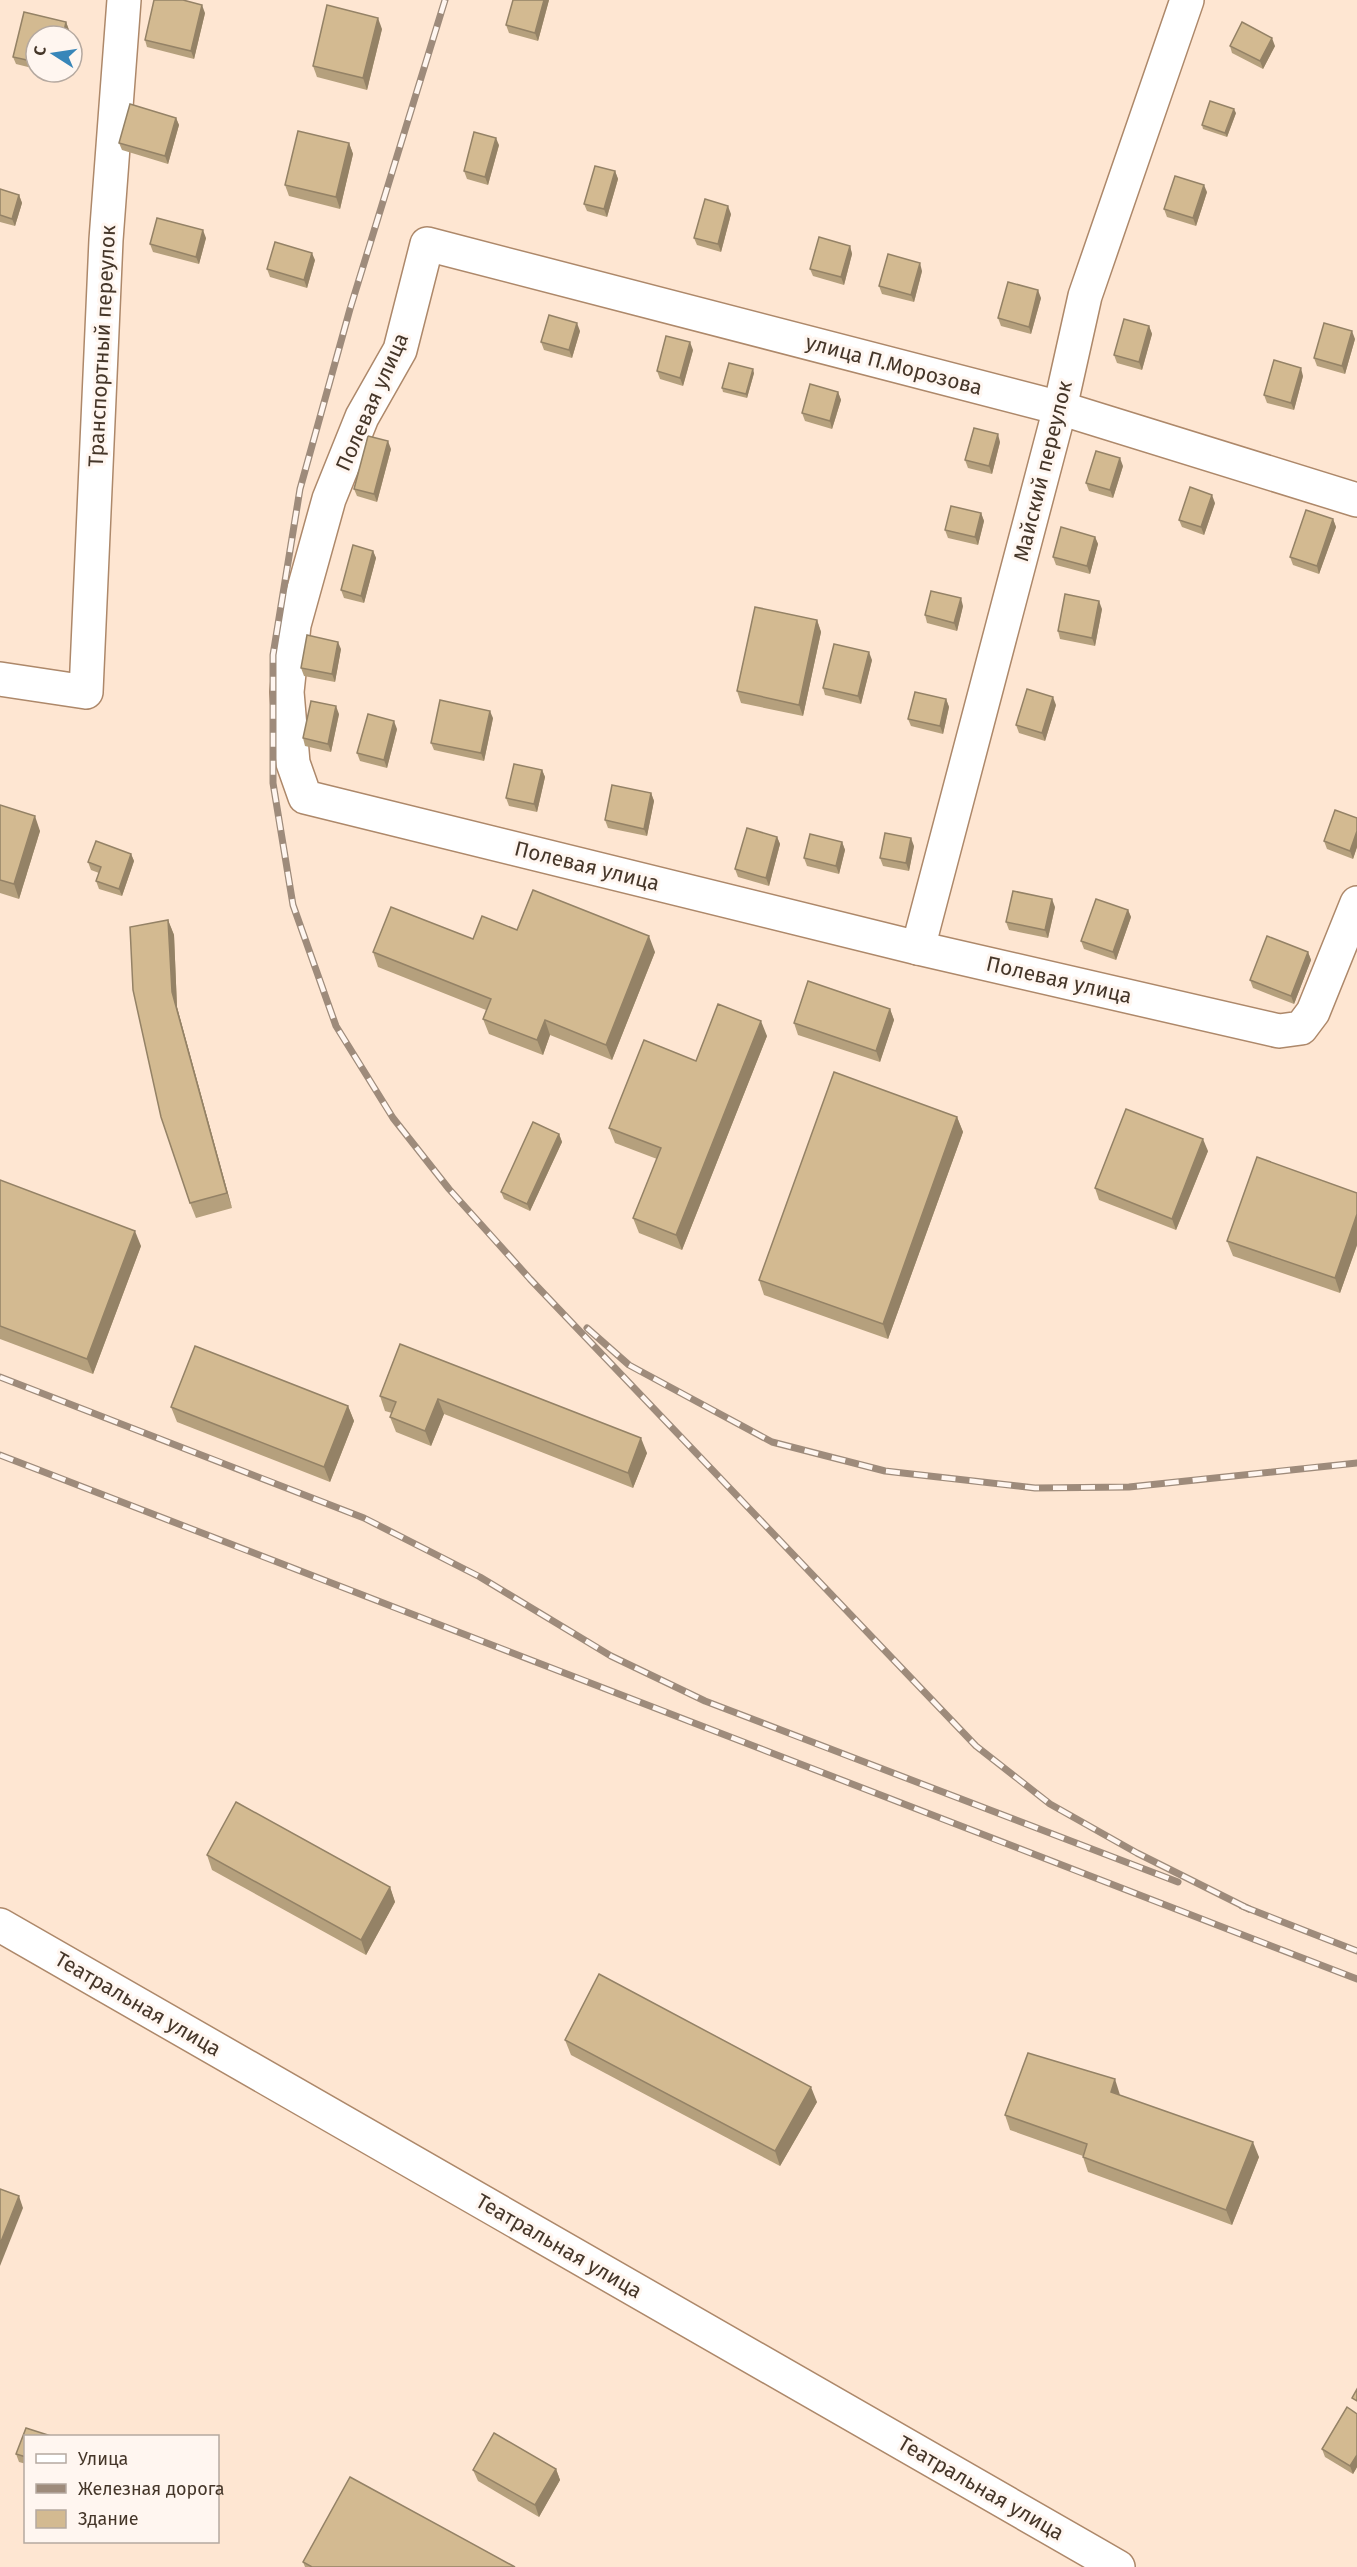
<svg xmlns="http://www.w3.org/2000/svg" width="1357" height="2567" viewBox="0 0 1357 2567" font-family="'Fira Sans',sans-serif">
<rect width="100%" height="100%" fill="#fee6d2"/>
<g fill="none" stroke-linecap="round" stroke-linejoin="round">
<defs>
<g id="minor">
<path d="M1357,500L1060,408L427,244L400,350L362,417L329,499L294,625L287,692L293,763L305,797L918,948L1279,1031L1301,1028L1313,1012L1357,903"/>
<path d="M0,679L86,692L106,240L124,0"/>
<path d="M918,948L1060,408L1085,296L1187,0"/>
</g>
<path id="major" d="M0,1925L1118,2567"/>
</defs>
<use href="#minor" stroke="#ad886a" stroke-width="36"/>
<use href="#major" stroke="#ad886a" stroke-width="36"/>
<use href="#minor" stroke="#fff" stroke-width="33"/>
<use href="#major" stroke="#fff" stroke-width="33"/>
<defs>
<g id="rail">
<path d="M445,0L350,309L300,489L273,655V783L293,905L336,1026L393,1118L449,1189L530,1279L976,1746L1050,1804L1137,1853L1249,1909"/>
<path d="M587,1328L629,1365L772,1442L885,1471L1035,1488L1129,1487L1357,1463"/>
<path d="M0,1377L364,1518L480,1577L611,1656L705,1701L1178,1882"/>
<path d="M0,1455L1357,1979"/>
<path d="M1242,1906L1357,1951"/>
</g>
</defs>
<use href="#rail" stroke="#9e8b7b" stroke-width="7"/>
<use href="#rail" stroke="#fff6f0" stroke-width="4.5" stroke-dasharray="14" stroke-linecap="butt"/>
</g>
<g fill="#b5a07d">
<path d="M549,0L538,41L509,33L506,25Z"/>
<path d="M24,12L66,22L69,30L68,36H36V69L16,64L13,57Z"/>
<path d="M205,13L194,59L147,47L145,40Z"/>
<path d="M382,29L367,90L317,77L313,66Z"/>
<path d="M1230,46H1275L1263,69L1232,53Z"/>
<path d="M47,72H59L58,75Z"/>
<path d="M1236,113L1227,137L1203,129L1202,125Z"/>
<path d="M176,118L179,125L168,164L122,150L119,143Z"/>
<path d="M349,143L353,154L340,209L289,196L285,185Z"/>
<path d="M499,145L488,185L467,179L464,171Z"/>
<path d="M615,171L618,179L607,217L587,211L584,204Z"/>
<path d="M0,189L19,195L22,203L15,226L0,222Z"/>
<path d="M1207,192L1196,226L1167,217L1164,209Z"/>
<path d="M731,214L721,252L697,245L694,238Z"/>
<path d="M206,238L199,264L153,252L150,244Z"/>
<path d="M850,246L852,254L844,285L813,276L810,269Z"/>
<path d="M315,260L307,288L270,277L267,269Z"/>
<path d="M922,271L914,302L882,294L879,286Z"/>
<path d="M1041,298L1031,334L1001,326L998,318Z"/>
<path d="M1149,326L1152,334L1142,370L1117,363L1114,355Z"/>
<path d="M580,331L572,358L544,350L541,342Z"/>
<path d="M1355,339L1345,374L1317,366L1314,358Z"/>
<path d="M693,350L683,386L660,379L657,371Z"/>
<path d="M754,373L747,398L723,392L722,388Z"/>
<path d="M1303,376L1294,410L1267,403L1264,395Z"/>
<path d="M838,392L841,400L832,429L805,421L802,413Z"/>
<path d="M1000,442L992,474L968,468L965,460Z"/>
<path d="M391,449L377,502L357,496L354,489Z"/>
<path d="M1123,466L1113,498L1089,491L1086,483Z"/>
<path d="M1215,503L1204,535L1182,527L1179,520Z"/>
<path d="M981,513L984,521L978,545L948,538L945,530Z"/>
<path d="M1333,519L1336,527L1319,574L1293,565L1290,557Z"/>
<path d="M1095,537L1098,544L1090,574L1056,565L1053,557Z"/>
<path d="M373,551L376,558L364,603L344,598L341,590Z"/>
<path d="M963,606L957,631L927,623L925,615Z"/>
<path d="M1102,609L1095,646L1060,639L1058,631Z"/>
<path d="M817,620L821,632L803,716L741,703L737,691Z"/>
<path d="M341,649L335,682L304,676L301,668Z"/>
<path d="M872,660L861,704L825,695L823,688Z"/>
<path d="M946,699L949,707L943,734L911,726L908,719Z"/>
<path d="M1056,705L1045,741L1019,733L1016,725Z"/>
<path d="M339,714L331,752L305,746L303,738Z"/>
<path d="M493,718L484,761L434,750L431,743Z"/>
<path d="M397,729L387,768L360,761L357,753Z"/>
<path d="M542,770L545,777L537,812L509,806L506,798Z"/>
<path d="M651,793L654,801L647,836L608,828L605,820Z"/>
<path d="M0,805L40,831L19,899L0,893Z"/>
<path d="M1357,818V847L1353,859L1327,849L1324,841Z"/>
<path d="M777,837L780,844L769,886L738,877L735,869Z"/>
<path d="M842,842L845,850L839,874L807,866L804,858Z"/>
<path d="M914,846L909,871L883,866L880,858Z"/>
<path d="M131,854L134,861L122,896L99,889L96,881L99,873L91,870L88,862Z"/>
<path d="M1055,907L1048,938L1009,930L1006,922Z"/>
<path d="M1128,910L1131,917L1116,960L1084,949L1081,941Z"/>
<path d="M168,920L174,935L177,1007L232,1208L196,1218L190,1203Z"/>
<path d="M517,930L655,952L612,1060L550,1035L543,1055L489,1034L483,1019L486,1010L378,967L373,952L473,939Z"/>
<path d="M1308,952L1311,960L1294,1004L1253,988L1250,980Z"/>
<path d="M890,1009L894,1020L880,1062L798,1035L794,1023Z"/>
<path d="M767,1036L682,1250L639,1233L633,1218L657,1159L615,1143L609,1128L696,1061Z"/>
<path d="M957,1117L963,1132L888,1339L764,1295L759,1280Z"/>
<path d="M559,1134L562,1142L530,1211L504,1199L501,1192Z"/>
<path d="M1208,1151L1176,1230L1099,1200L1095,1188Z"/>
<path d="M0,1180L141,1246L93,1374L0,1339Z"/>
<path d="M1357,1193V1245L1340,1293L1233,1256L1227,1241Z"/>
<path d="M400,1344L647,1453L633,1488L444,1414L431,1446L396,1432L390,1417L392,1413L385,1411L380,1396Z"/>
<path d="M348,1406L354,1421L330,1482L177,1422L171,1407Z"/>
<path d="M207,1855L390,1887L395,1902L366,1955L212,1870Z"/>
<path d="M565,2040L817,2102L780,2166L571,2055Z"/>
<path d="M1120,2095L1259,2157L1232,2225L1088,2172L1083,2157V2156L1010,2130L1005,2115Z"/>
<path d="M1357,2414V2467L1353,2474L1325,2457L1322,2449Z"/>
<path d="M26,2436V2464L19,2462L16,2454Z"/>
<path d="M556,2469L560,2480L539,2517L478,2481L473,2470Z"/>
<path d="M303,2562L515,2567H305Z"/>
</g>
<g fill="#948266">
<path d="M544,0H549L538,41L535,33Z"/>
<path d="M202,5L205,13L194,59L191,51Z"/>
<path d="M378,18L382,29L367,90L363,78Z"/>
<path d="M66,22L69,30L68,36H63Z"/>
<path d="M1272,38L1275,46L1263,69L1260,61Z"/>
<path d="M1234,109L1236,113L1227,137L1225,133Z"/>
<path d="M176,118L179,125L168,164L165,156Z"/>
<path d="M496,138L499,145L488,185L485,177Z"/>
<path d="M349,143L353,154L340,209L336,197Z"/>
<path d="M615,171L618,179L607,217L604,209Z"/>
<path d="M1204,185L1207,192L1196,226L1193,218Z"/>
<path d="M19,195L22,203L15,226L12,219Z"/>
<path d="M728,206L731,214L721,252L718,244Z"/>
<path d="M203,230L206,238L199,264L196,257Z"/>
<path d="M850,246L852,254L844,285L841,277Z"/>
<path d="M312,253L315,260L307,288L304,280Z"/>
<path d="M920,263L922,271L914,302L911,295Z"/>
<path d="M1038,290L1041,298L1031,334L1029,327Z"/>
<path d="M577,323L580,331L572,358L569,350Z"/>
<path d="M1149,326L1152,334L1142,370L1139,362Z"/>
<path d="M1352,331L1355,339L1345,374L1342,366Z"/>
<path d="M690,342L693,350L683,386L680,378Z"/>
<path d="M1301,368L1303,376L1294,410L1291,403Z"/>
<path d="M753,369L754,373L747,398L746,394Z"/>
<path d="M838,392L841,400L832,429L830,421Z"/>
<path d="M998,434L1000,442L992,474L989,466Z"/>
<path d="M388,441L391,449L377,502L374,494Z"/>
<path d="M1120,458L1123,466L1113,498L1110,490Z"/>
<path d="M1212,495L1215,503L1204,535L1201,527Z"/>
<path d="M981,513L984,521L978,545L975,537Z"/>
<path d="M1333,519L1336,527L1319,574L1317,566Z"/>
<path d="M1095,537L1098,544L1090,574L1087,566Z"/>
<path d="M373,551L376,558L364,603L361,596Z"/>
<path d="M961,598L963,606L957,631L954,623Z"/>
<path d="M1099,601L1102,609L1095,646L1092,638Z"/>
<path d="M817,620L821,632L803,716L799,705Z"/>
<path d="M338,642L341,649L335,682L332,674Z"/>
<path d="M869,652L872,660L861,704L858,696Z"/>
<path d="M1053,697L1056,705L1045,741L1042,733Z"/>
<path d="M946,699L949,707L943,734L940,726Z"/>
<path d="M336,706L339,714L331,752L328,744Z"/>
<path d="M490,711L493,718L484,761L481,753Z"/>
<path d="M394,721L397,729L387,768L384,760Z"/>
<path d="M542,770L545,777L537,812L534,804Z"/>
<path d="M651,793L654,801L647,836L644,829Z"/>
<path d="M35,816L40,831L19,899L14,884Z"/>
<path d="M1357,831V847L1353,859L1350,851Z"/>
<path d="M777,837L780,844L769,886L766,878Z"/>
<path d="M911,838L914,846L909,871L906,863Z"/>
<path d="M842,842L845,850L839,874L836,866Z"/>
<path d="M131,854L134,861L122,896L119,889Z"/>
<path d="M1052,899L1055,907L1048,938L1045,930Z"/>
<path d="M1128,910L1131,917L1116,960L1113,952Z"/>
<path d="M168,920L174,935L177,1007L232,1208L227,1193L172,992Z"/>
<path d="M649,936L655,952L612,1060L606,1045Z"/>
<path d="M1308,952L1311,960L1294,1004L1291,996Z"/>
<path d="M890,1009L894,1020L880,1062L876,1051Z"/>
<path d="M545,1020L550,1035L543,1055L537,1040Z"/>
<path d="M761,1021L767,1036L682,1250L676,1235Z"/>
<path d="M957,1117L963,1132L888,1339L883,1324Z"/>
<path d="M559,1134L562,1142L530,1211L527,1204Z"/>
<path d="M1203,1139L1208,1151L1176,1230L1172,1219Z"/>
<path d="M1357,1214V1245L1340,1293L1335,1278Z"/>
<path d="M135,1231L141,1246L93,1374L87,1359Z"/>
<path d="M438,1399L444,1414L431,1446L425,1431Z"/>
<path d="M348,1406L354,1421L330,1482L324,1467Z"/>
<path d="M641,1438L647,1453L633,1488L628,1473Z"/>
<path d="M390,1887L395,1902L366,1955L361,1940Z"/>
<path d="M1115,2079L1120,2095L1111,2092Z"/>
<path d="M811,2087L817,2102L780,2166L775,2151Z"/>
<path d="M1253,2142L1259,2157L1232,2225L1226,2210Z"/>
<path d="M19,2196L23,2208L0,2266V2244Z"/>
<path d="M1357,2455V2467L1353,2474L1350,2466Z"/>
<path d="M556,2469L560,2480L539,2517L535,2505Z"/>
</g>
<g fill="#d3ba91" stroke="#948266" stroke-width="1.5">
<path d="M154,0H183L202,5L191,51L145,40Z"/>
<path d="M513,0H544L535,33L506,25Z"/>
<path d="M327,5L378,18L363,78L313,66Z"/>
<path d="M24,12L66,22L63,36H36V62L13,57Z"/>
<path d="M1242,22L1272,38L1260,61L1230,46Z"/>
<path d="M1210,101L1234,109L1225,133L1202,125Z"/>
<path d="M130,104L176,118L165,156L119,143Z"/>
<path d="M298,131L349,143L336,197L285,185Z"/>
<path d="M474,132L496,138L485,177L464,171Z"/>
<path d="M595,166L615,171L604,209L584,204Z"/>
<path d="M1175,176L1204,185L1193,218L1164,209Z"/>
<path d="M0,189L19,195L12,219L0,215Z"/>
<path d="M705,199L728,206L718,244L694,238Z"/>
<path d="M157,218L203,230L196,257L150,244Z"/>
<path d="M819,237L850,246L841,277L810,269Z"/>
<path d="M275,242L312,253L304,280L267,269Z"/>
<path d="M888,254L920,263L911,295L879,286Z"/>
<path d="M1008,282L1038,290L1029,327L998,318Z"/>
<path d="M549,315L577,323L569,350L541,342Z"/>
<path d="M1124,319L1149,326L1139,362L1114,355Z"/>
<path d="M1324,323L1352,331L1342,366L1314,358Z"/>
<path d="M666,336L690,342L680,378L657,371Z"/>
<path d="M1274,360L1301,368L1291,403L1264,395Z"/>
<path d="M729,363L753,369L746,394L722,388Z"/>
<path d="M810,384L838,392L830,421L802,413Z"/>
<path d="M974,428L998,434L989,466L965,460Z"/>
<path d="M368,436L388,441L374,494L354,489Z"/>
<path d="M1096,451L1120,458L1110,490L1086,483Z"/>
<path d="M1190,487L1212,495L1201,527L1179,520Z"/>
<path d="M951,506L981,513L975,537L945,530Z"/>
<path d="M1306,510L1333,519L1317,566L1290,557Z"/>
<path d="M1061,527L1095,537L1087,566L1053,557Z"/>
<path d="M353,545L373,551L361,596L341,590Z"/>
<path d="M931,591L961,598L954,623L925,615Z"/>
<path d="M1065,594L1099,601L1092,638L1058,631Z"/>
<path d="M755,607L817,620L799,705L737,691Z"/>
<path d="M307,635L338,642L332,674L301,668Z"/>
<path d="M834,644L869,652L858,696L823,688Z"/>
<path d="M1027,689L1053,697L1042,733L1016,725Z"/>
<path d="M915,692L946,699L940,726L908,719Z"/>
<path d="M440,700L490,711L481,753L431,743Z"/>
<path d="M311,701L336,706L328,744L303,738Z"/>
<path d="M368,714L394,721L384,760L357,753Z"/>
<path d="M514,764L542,770L534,804L506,798Z"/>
<path d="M612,785L651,793L644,829L605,820Z"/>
<path d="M0,805L35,816L14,884L0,880Z"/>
<path d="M1335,810L1357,818V831L1350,851L1324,841Z"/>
<path d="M747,828L777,837L766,878L735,869Z"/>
<path d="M885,833L911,838L906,863L880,858Z"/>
<path d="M810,834L842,842L836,866L804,858Z"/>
<path d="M96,841L131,854L119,889L96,881L101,867L88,862Z"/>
<path d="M533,890L649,936L606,1045L545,1020L537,1040L483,1019L491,999L373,952L391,907L473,939L482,916L517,930Z"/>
<path d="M1013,891L1052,899L1045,930L1006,922Z"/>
<path d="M1096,899L1128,910L1113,952L1081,941Z"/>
<path d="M168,920L172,992L227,1193L190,1203L161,1117L133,990L130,927Z"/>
<path d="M1267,936L1308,952L1291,996L1250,980Z"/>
<path d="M808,981L890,1009L876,1051L794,1023Z"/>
<path d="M718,1004L761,1021L676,1235L633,1218L661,1148L609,1128L644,1040L696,1061Z"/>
<path d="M834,1072L957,1117L883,1324L759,1280Z"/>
<path d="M1126,1109L1203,1139L1172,1219L1095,1188Z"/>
<path d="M533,1122L559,1134L527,1204L501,1192Z"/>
<path d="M1257,1157L1357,1193V1214L1335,1278L1227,1241Z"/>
<path d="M0,1180L135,1231L87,1359L0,1326Z"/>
<path d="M400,1344L641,1438L628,1473L438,1399L425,1431L390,1417L396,1402L380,1396Z"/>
<path d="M195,1346L348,1406L324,1467L171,1407Z"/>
<path d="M236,1802L390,1887L361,1940L207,1855Z"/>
<path d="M599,1974L811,2087L775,2151L565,2040Z"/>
<path d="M1028,2053L1115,2079L1111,2092L1253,2142L1226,2210L1083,2157L1087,2144L1005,2115Z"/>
<path d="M0,2189L19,2196L0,2244Z"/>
<path d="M1357,2389V2401L1352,2398Z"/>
<path d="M1347,2407L1357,2414V2455L1350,2466L1322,2449Z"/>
<path d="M26,2428L51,2436H26V2457L16,2454Z"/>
<path d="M494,2433L556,2469L535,2505L473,2470Z"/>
<path d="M350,2477L515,2567H312L303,2562Z"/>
</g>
<g text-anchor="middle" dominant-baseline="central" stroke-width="6" stroke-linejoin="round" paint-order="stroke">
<g font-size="21" fill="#453629" stroke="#fff6f0">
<text transform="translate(102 346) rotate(-87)">Транспортный переулок</text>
<text transform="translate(894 365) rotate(15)">улица П.Морозова</text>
<text transform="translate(372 402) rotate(-66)">Полевая улица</text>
<text transform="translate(1043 471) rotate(-76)">Майский переулок</text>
<text transform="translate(587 866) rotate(14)">Полевая улица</text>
<text transform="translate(1059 980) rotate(13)">Полевая улица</text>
<text transform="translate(138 2004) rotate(30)">Театральная улица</text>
<text transform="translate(559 2246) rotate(30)">Театральная улица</text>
<text transform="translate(981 2488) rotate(30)">Театральная улица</text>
</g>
</g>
<rect x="24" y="2435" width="195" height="108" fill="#fff6f0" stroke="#b5a9a0" stroke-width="1.5"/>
<rect x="36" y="2454" width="30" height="9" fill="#ffffff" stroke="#b5a9a0" stroke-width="1.5"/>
<text x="78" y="2465" font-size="18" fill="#453629">Улица</text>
<rect x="36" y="2484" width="30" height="9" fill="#9e8b7b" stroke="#b5a9a0" stroke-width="1.5"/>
<text x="78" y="2495" font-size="18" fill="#453629">Железная дорога</text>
<rect x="36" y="2510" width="30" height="18" fill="#d3ba91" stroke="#b5a9a0" stroke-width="1.5"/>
<text x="78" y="2525" font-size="18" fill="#453629">Здание</text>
<g transform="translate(54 54) rotate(282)"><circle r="28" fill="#fff6f0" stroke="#b5a9a0" stroke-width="1.5"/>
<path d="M0-4.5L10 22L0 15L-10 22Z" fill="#3886b9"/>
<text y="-9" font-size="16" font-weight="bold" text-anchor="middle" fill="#453629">С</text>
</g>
</svg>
